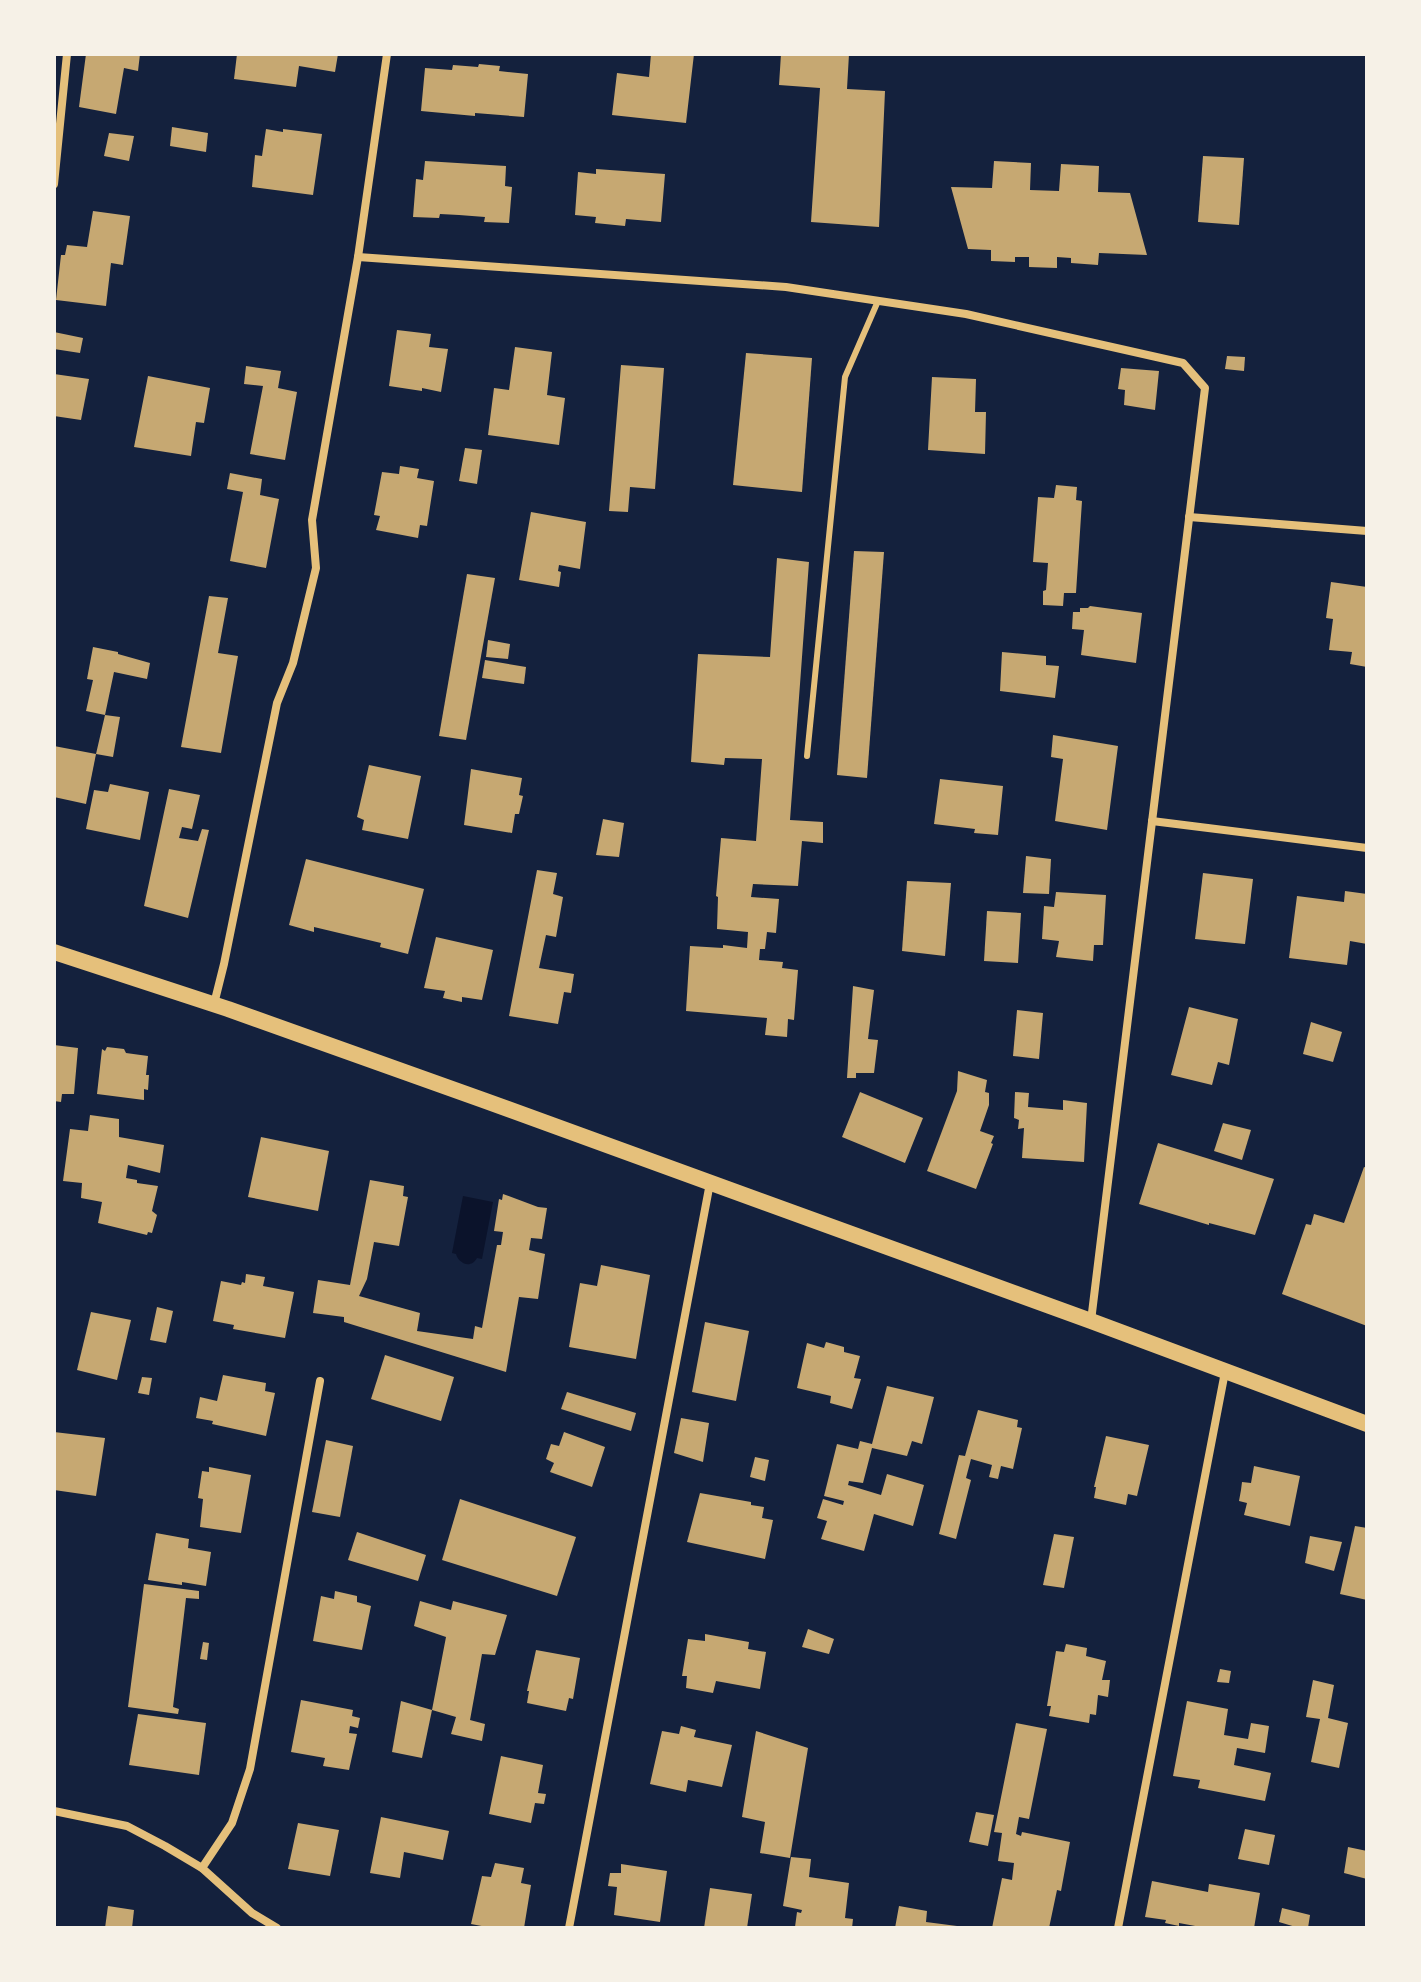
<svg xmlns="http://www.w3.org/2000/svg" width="1421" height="1982" viewBox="0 0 1421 1982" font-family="Inter,sans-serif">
<rect width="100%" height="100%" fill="#14213d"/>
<path fill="#0b132b" d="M463,1196L493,1202L482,1259L477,1258C471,1269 459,1264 456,1254L452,1253Z"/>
<g fill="#c6a872">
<path d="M86,54H140L138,71L124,68L116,114L79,107Z"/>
<path d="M237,54H338L335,72L299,66L296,87L234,79Z"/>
<path d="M651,54H694L686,123L612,115L617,73L649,77Z"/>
<path d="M781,54H849L847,89L885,91L879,227L811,222L820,88L779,85Z"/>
<path d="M479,64L500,66L499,71L528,74L524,117L475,113V116L421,111L425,68L452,70L453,65L478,67Z"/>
<path d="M172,127L208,133L206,152L170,146Z"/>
<path d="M266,129L283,132V129L322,134L313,195L252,187L255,155L262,156Z"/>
<path d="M109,133L134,136L129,161L104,156Z"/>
<path d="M1203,156L1244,158L1239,225L1198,222Z"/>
<path d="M425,161L506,166L505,186L512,187L509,223L484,222L485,217L459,215L440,214L439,218L413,217L416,179L423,180Z"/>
<path d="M994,161L1031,163L1030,190L1059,191L1061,164L1099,166L1098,192L1130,193L1147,255L1099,253L1098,265L1071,263V258L1057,257V268L1029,267V257H1015V262L991,261V250L968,249L951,187L992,188Z"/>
<path d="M596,169L665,174L661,222L626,219L625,226L595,223L596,217L575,215L578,172L596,174Z"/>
<path d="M93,211L130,216L123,265L111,263L106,306L56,300L61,255H65L67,245L87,247Z"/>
<path d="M397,330L431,334L429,347L448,349L441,392L422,388V391L389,386Z"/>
<path d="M54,332L83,338L80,353L54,349Z"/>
<path d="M515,347L552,352L547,395L565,398L559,445L488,435L494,388L509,390Z"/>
<path d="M746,353L812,358L802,492L733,485Z"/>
<path d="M1227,356L1245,357L1244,371L1225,369Z"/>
<path d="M621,365L664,368L655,489L630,487L628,512L609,511Z"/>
<path d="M246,366L281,371L278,388L297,392L285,460L250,454L263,386L244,384Z"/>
<path d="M1121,368L1159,371L1155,410L1124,405L1125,390L1118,389Z"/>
<path d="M54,374L89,379L81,420L54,416Z"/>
<path d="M148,376L210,388L204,423L196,422L191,456L134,447Z"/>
<path d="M932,377L976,379L975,412H986L985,454L928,450Z"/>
<path d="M465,448L482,450L477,484L459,481Z"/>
<path d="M400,466L419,469L417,478L434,481L427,526L420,525L418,538L376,530L380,516L374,515L382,472L399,474Z"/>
<path d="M230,473L262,479L260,495L279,499L266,568L230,561L243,492L227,489Z"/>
<path d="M1056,485L1077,487L1076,500L1082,501L1076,593H1064L1063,606L1043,605V591L1046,590L1048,563L1033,562L1038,497L1054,498Z"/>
<path d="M531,512L586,522L580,569L559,565L558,571L561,572L559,587L519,580Z"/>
<path d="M854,551L884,552L867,778L837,775Z"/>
<path d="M777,558L809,562L790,820L823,822V843L802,841L798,886L753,884L751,897L779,899L776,933L767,932L765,949H760L759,960L783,962L782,968L798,970L794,1020L788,1019L787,1037L765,1035L767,1018L686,1011L690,946L723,948V945L747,948L748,932L717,929L718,897L716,896L721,838L756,841L762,759L725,758L724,765L691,762L698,654L770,657Z"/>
<path d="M467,574L495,578L466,740L439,736Z"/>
<path d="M1331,582L1367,587V667L1350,664L1352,652L1329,650L1333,619L1326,618Z"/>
<path d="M209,596L228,598L218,653L238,656L221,753L181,747Z"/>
<path d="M1090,606L1142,613L1136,663L1081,655L1084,630L1072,629L1073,612H1080V608H1088Z"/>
<path d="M488,640L510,644L508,659L486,657Z"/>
<path d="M93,647L118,652V654L150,663L147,679L114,672L105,715L120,717L113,757L96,754L105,715L86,711L93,680L87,679Z"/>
<path d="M1002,652L1046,656V665L1059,666L1055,698L1000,691Z"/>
<path d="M485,660L526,667L524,684L482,678Z"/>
<path d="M1053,735L1118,746L1107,830L1055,821L1063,759L1051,757Z"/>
<path d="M54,746L96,754L86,804L54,797Z"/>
<path d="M369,765L421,776L408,839L362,830L364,820L357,817Z"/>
<path d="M471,769L522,778L519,795L523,796L519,814H515L512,833L464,825Z"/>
<path d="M940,779L1003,786L998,835L974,833L975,829L934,824Z"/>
<path d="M110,784L149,792L140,840L86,829L94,790L108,792Z"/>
<path d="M169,789L200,795L192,829L182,827L179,838L198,841L202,829L209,830L188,918L144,906Z"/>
<path d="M603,819L624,823L619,857L596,855Z"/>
<path d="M1026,856L1051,859L1049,894L1023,893Z"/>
<path d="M306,859L424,889L408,954L380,947L381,943L314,927V932L289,925Z"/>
<path d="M537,870L557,873L553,894L563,897L556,937L546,935L539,968L574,974L571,993L564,992L558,1024L509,1016Z"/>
<path d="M1203,873L1253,879L1245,944L1195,939Z"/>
<path d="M907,881L951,883L945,956L902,951Z"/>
<path d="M1345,891L1367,894V944L1350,941L1347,965L1289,958L1297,896L1344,902Z"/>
<path d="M1056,892L1106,895L1103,945H1094L1093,961L1056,957L1059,941L1042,939L1044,906L1054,907Z"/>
<path d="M987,911L1021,913L1018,963L984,961Z"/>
<path d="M436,937L493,950L482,1000L462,997V1002L443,998L445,991L424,988Z"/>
<path d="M853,986L874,990L868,1039L878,1040L874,1073H856V1078H847Z"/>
<path d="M1189,1007L1238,1019L1229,1065L1218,1062L1212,1085L1171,1075Z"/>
<path d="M1017,1010L1043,1013L1039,1059L1013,1056Z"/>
<path d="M1311,1022L1342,1032L1333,1062L1303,1054Z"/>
<path d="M54,1045L78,1048L74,1094H62L61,1102L54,1101Z"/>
<path d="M107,1047L124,1049L126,1053L148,1056L146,1075H149L148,1090L144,1089V1100L97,1094L102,1049L105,1051Z"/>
<path d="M958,1071L987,1080L985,1092L989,1093V1105L980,1131L994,1136L991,1143L993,1144L976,1189L927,1171L957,1091Z"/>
<path d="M860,1092L923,1118L905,1163L842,1137Z"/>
<path d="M1015,1092L1029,1093L1028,1107L1063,1110V1100L1087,1103L1084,1162L1022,1158L1024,1128L1018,1129L1019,1120L1014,1118Z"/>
<path d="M90,1115L119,1119V1137L164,1145L160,1173L128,1165L126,1178L137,1180V1183L158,1186L152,1211L157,1215L152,1233L148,1232L147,1235L98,1223L102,1202L81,1198L82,1183L63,1181L70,1129L88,1131Z"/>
<path d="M1223,1123L1251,1130L1242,1160L1214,1151Z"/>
<path d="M261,1137L329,1151L318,1211L248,1197Z"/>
<path d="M1158,1143L1274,1179L1255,1235L1209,1223V1225L1139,1204Z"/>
<path d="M1364,1167L1367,1168V1326L1282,1294L1306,1224L1311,1225L1314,1214L1344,1223Z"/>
<path d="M370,1180L404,1186L403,1196L408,1197L399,1246L374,1242L367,1279L359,1296L420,1313L417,1331L473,1339L475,1326L482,1328L497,1245H501L503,1232L494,1231L499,1199L502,1200L503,1194L538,1207L547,1208L542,1239L531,1238L529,1250L545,1254L538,1299L519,1297L506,1372L344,1322V1317L313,1313L318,1280L350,1285Z"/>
<path d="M601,1265L650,1275L636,1359L569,1347L580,1283L597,1286Z"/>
<path d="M246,1274L265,1277L263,1286L294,1292L285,1338L233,1329L234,1325L213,1321L221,1281L241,1285L242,1282L245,1283Z"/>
<path d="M157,1307L173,1311L166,1343L150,1340Z"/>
<path d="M91,1312L131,1320L117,1380L77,1370Z"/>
<path d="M705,1322L749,1331L736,1401L692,1392Z"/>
<path d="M826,1342L844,1347V1352L860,1356L854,1378L861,1379L852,1409L830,1403L831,1396L797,1388L807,1343L824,1348Z"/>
<path d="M385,1355L454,1377L441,1421L371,1399Z"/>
<path d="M223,1375L266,1383L265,1391L275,1393L266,1436L212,1424L213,1421L196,1418L200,1397L217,1401Z"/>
<path d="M142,1377L152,1378L149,1395L138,1393Z"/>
<path d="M887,1386L934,1397L922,1444L912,1441L907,1456L872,1448L863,1483L849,1481L848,1485L881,1495L887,1474L924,1485L913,1526L874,1514L864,1551L821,1539L827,1521L817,1518L823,1499L843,1505L844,1501L824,1496L837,1444L858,1449L860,1441L872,1444Z"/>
<path d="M567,1392L636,1413L631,1431L561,1409Z"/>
<path d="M978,1410L1018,1420L1017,1427L1022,1428L1013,1469L1001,1466L998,1479L989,1477L992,1465L971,1459L966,1478L971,1480L956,1539L939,1534L959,1455L965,1456Z"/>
<path d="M681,1418L709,1423L703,1462L674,1453Z"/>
<path d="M54,1432L105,1438L96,1496L54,1490Z"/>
<path d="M564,1432L605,1447L592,1487L550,1472L554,1463L546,1459L551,1444L559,1446Z"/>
<path d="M1106,1436L1149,1445L1137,1496L1128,1494L1126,1505L1094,1498L1096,1487H1094Z"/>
<path d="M326,1440L353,1446L340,1517L312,1512Z"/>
<path d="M755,1457L769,1460L765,1481L750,1477Z"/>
<path d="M1254,1466L1300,1476L1290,1526L1244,1515L1247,1503L1239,1501L1241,1490L1242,1482L1251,1483Z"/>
<path d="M209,1467L251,1475L241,1533L200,1527L203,1499L198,1498L202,1471L209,1472Z"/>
<path d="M700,1493L751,1502V1505L764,1507L762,1518L773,1520L765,1559L687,1542Z"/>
<path d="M460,1499L576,1537L557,1596L442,1560Z"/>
<path d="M1355,1526L1367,1528V1600L1340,1594Z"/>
<path d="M357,1532L426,1555L418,1581L348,1560Z"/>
<path d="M156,1533L189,1539L188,1548L211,1552L206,1586L182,1582V1585L148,1580Z"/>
<path d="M1054,1534L1074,1537L1064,1588L1043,1585Z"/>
<path d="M1310,1536L1342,1542L1334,1571L1305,1563Z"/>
<path d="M144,1584L199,1591V1599L186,1598L173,1707L179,1709L178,1714L128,1707Z"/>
<path d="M335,1591L357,1596V1602L371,1606L362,1650L313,1641L321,1596L334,1599Z"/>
<path d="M420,1601L451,1610L453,1601L507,1615L495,1655L482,1654L470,1720L485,1724L482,1741L451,1734L456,1717L432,1710L446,1637L414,1626Z"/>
<path d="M808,1629L834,1639L829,1654L802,1647Z"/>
<path d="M705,1634L749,1642L748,1649L766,1652L760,1689L716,1681L713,1693L686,1688L687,1676H682L688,1639L705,1641Z"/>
<path d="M203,1642L209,1643L207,1660L200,1659Z"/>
<path d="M1066,1644L1087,1648L1086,1656L1106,1661L1102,1680H1110L1108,1697L1098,1695L1096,1715L1090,1714L1089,1723L1049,1716L1051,1706H1047L1056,1651L1064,1652Z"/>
<path d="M536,1650L580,1658L573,1699L569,1698L566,1711L527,1703L529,1691H527Z"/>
<path d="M1220,1669L1231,1671L1229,1683L1217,1682Z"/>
<path d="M1313,1680L1334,1685L1328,1718L1348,1723L1339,1768L1311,1762L1320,1719L1306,1717Z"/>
<path d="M301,1700L353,1710L352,1716L360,1718L358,1728L350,1726L349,1733L357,1734L349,1770L323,1766L325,1758L291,1752Z"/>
<path d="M401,1701L432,1710L422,1758L392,1752Z"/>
<path d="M1187,1701L1228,1709L1224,1735L1248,1739L1251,1723L1269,1726L1265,1753L1237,1748L1234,1765L1271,1773L1265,1801L1198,1788L1200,1780L1173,1776Z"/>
<path d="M138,1714L206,1723L199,1775L129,1765Z"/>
<path d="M1016,1723L1047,1729L1029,1819L1019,1817L1016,1834L1021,1836L1022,1832L1070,1842L1061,1891L1057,1890L1049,1928H992L1002,1878L1012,1880L1014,1863L998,1861L1002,1833L994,1832Z"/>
<path d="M681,1726L696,1730L694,1737L732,1745L722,1787L688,1780L686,1792L650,1784L662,1731L679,1734Z"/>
<path d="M756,1731L808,1748L790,1858L760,1853L765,1822L742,1817Z"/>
<path d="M501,1756L543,1765L538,1793L546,1794L544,1804L535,1803L531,1823L489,1814Z"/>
<path d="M976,1812L994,1815L988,1846L969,1842Z"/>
<path d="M381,1817L449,1831L443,1860L404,1852L400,1878L370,1873Z"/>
<path d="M298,1823L339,1830L330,1876L288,1869Z"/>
<path d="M1245,1829L1275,1835L1269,1865L1238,1859Z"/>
<path d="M1348,1847L1367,1851V1879L1344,1873Z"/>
<path d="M791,1857L811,1859L809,1877L849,1883L845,1918L853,1919L852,1928L795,1927L797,1912L801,1913L802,1910L783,1906Z"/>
<path d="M495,1863L524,1868L521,1883L531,1885L524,1928H492L471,1924L482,1876L491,1877Z"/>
<path d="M621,1864L667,1871L660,1922L614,1915L617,1887L608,1886L610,1873H621Z"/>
<path d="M1152,1881L1208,1892L1209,1884L1260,1893L1254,1928H1206L1179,1923V1926L1165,1923L1166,1920L1145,1917Z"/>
<path d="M710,1888L752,1894L747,1928H704Z"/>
<path d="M108,1906L134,1910L132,1928H105Z"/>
<path d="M899,1906L927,1911L926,1922L957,1926V1928H895Z"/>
<path d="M1282,1908L1310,1915L1308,1928H1299L1279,1922Z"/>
</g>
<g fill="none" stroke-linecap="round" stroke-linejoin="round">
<path stroke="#e5c07b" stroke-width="6" d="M807,756L845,377L878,301"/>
<g stroke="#e5c07b" stroke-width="8">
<path d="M54,184L67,54"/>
<path d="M358,257L786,287L966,314L1183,363L1205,388L1091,1321"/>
<path d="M1189,517L1367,531"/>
<path d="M1152,821L1367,848"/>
<path d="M214,1004L224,964L277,703L293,663L316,568L312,520L358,257L387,54"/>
<path d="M54,1811L127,1826L165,1846L202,1868L252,1913L277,1928"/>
<path d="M202,1868L232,1823L250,1769L320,1381"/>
<path d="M569,1928L710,1183"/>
<path d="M1118,1928L1225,1372"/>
</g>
<path stroke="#e5c07b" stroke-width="16" d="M54,952L228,1009L483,1100L1091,1321L1367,1424"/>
</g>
<rect width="1421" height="1982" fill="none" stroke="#f6f1e7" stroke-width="112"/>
</svg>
